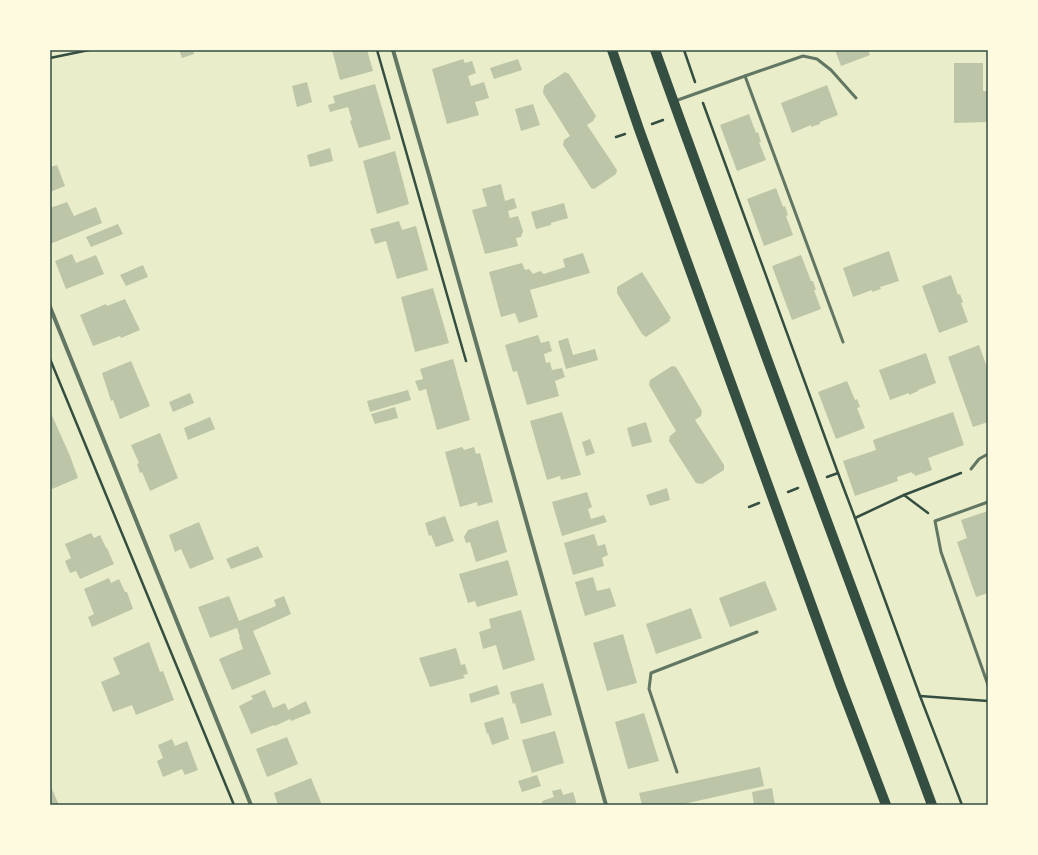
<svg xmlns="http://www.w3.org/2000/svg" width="1038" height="855" viewBox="0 0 1038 855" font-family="'Noto Serif',serif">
<rect width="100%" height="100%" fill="#e9edc9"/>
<g fill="#bcc5a7">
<path d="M179,50H193L194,54L182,58Z"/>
<path d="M332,50H367L373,71L340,80Z"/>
<path d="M835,50H868L870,55L841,66Z"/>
<path d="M463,59L465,63L472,61L476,73L468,76L471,86L484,82L489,98L475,102L479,115L447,124L432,69Z"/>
<path d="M518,59L522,70L494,79L490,68Z"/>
<path d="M954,63H983V91H988V122L954,123Z"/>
<path d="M565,72L569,74L596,116L593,121L587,125L617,170L616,174L594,189L591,188L563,145L564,140L570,136L543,93L544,86Z"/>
<path d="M307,82L312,102L297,107L292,86Z"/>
<path d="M375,84L391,139L359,148L350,121L352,120L348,107L330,112L328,105L335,103L333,96Z"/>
<path d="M827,85L838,115L820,122V124L811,127V125L792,133L781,103Z"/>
<path d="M533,104L540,125L521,131L515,109Z"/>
<path d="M749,114L756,133L758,132L761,142H759L766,160L737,171L720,125Z"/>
<path d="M330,148L333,161L310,167L307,155Z"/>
<path d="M395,151L409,204L377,214L363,161Z"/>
<path d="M57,165L65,186L50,192V167Z"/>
<path d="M501,184L505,201L514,198L517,208L508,211L510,218L518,216L523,231L521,237L516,238L518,246L485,254L472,210L487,206L482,189Z"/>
<path d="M776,188L783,207L785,206L788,215L786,216L793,235L764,246L747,199Z"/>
<path d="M67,202L74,216L96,207L102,223L50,244V208Z"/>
<path d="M564,203L568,218L551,223V225L536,229L531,212Z"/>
<path d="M399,221L402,230L416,226L428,270L397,279L386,241L375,244L370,229Z"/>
<path d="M118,224L123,234L91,247L86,237Z"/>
<path d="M889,251L899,281L880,287L881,289L872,292V290L853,297L843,268Z"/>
<path d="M583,253L590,273L530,290L538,317L519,323L515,313L501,317L489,272L522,263L525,270L529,269L533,274L540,271L544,274L565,267L563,259Z"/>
<path d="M72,254L76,263L96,255L104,274L66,289L55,261Z"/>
<path d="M801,255L811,281H813L816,290H814L821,309L792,320L772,266Z"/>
<path d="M143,265L148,277L126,286L120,275Z"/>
<path d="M642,272L671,318L669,320L670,321L646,337L642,334L617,293V287Z"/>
<path d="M951,275L958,295L960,294L963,302L961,303L968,322L939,333L922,286Z"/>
<path d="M433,288L449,343L415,352L401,297Z"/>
<path d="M125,299L140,330L121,338L120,336L93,346L80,315L106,304L107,306Z"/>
<path d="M538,335L541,343L549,341L552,351L544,354L546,363L550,362L552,370L562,368L565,377L555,381L559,396L527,405L517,371L513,372L505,345Z"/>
<path d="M568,338L573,355L595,349L598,360L566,369L558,341Z"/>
<path d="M979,345L988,370V422L973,427L948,357Z"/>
<path d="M926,353L936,383L918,390V391L909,395V393L890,400L879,370Z"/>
<path d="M453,359L470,420L437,430L426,389L419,391L415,381L423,379L420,369Z"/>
<path d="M131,361L150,406L120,419L113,400L111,401L102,373Z"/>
<path d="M672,366L676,367L702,411L701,416L695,420L724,465V470L702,484L696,483L669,441L670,436L676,431L649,385L650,380Z"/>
<path d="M847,381L855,400L857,399L860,407L857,408L865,428L836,439L818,392Z"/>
<path d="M408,390L411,400L370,412L367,401Z"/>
<path d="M190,393L194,403L173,412L169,402Z"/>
<path d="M395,407L398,418L375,424L371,414Z"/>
<path d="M50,411L70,456L78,478L52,489L50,484Z"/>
<path d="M562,412L581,475L561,480L560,476L547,480L530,421Z"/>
<path d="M953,412L964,445L928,458L932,470L915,476L914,473L912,474V472L897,477L898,481L855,496L843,461L876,450L873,440Z"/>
<path d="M210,417L215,429L188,440L184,428Z"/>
<path d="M646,422L652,442L632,447L627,428Z"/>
<path d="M160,433L178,478L150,491L142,472L140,473L137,464L139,463L131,445Z"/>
<path d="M590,439L595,453L586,456L582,442Z"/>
<path d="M462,447L464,450L474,447L476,454L480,453L493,502L478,506L477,502L460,507L445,452Z"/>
<path d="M667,488L670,500L650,506L646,495Z"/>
<path d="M587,492L592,507L588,509L591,519L604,515L607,522L562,536L552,502Z"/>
<path d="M988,511V593L976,597L957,542L967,538L961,520Z"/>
<path d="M445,516L454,541L436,547L431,535L429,536L425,523Z"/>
<path d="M498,520L507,552L476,562L470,542L466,543L464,537L468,530Z"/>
<path d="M199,522L214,559L190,569L181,549L175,552L169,535Z"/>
<path d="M91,533L94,538L100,535L106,548H107L114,564L80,579L76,571L70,573L65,561L71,558L65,544Z"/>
<path d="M594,534L598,546L605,544L608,555L602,558L604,566L573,575L564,543Z"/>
<path d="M258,546L263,557L231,569L226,559Z"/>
<path d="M508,560L518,595L477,607L475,601L468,603L459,574Z"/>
<path d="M593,577L597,591L610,588L616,606L585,616L575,582Z"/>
<path d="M109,578L111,583L119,579L125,592H127L133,609L92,627L88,617L94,614L84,589Z"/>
<path d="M765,581L777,610L730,627L719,598Z"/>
<path d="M229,596L239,621L276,606L274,600L284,596L291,614L253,631L271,674L232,690L219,659L243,649L239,637H240L237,628L210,638L198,607Z"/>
<path d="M691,608L702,638L656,654L646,624Z"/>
<path d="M521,610L535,660L503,670L496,645L483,649L479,632L491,628L489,619Z"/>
<path d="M623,634L637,683L607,691L593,643Z"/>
<path d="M149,642L160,672L163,671L174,700L136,715L132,705L113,712L101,682L120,674L113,658Z"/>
<path d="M456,648L461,665L465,664L468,674L463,675L465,678L430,687L419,658Z"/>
<path d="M543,683L552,715L521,724L515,703L513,704L510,692Z"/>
<path d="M497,685L500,694L471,703L469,694Z"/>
<path d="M265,690L273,708L285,703L288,710L306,701L311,713L291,721L290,719L275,726L274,725L251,734L239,706L253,699L251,696Z"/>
<path d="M644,713L659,761L628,769L615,722Z"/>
<path d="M503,717L509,739L492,745L488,733L487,734L484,723Z"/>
<path d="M555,731L564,763L532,773L522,740Z"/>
<path d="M287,737L298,764L267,777L256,749Z"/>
<path d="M172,739L175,746L187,741L198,770L185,775L182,769L163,777L157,761L163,758L158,745Z"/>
<path d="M760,767L764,786L679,805H642L639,793Z"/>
<path d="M537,775L541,786L522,792L518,781Z"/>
<path d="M311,778L322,805H278L274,793Z"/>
<path d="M50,787H51L59,805H50Z"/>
<path d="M772,788L775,805H754L752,792Z"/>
<path d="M561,789L563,795L573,792L577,805H543L542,801L554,797L552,791Z"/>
</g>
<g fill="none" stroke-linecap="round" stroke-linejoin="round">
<g stroke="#344e41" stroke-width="2.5">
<path d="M377,50L466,361"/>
<path d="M684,50L695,82"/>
<path d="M50,58L89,50"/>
<path d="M703,103L838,473L855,518L920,696L962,805"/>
<path d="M652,124L663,120"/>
<path d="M616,137L625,134"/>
<path d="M50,359L234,805"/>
<path d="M827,477L838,473"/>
<path d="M788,492L798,488"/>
<path d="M904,495L961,473"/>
<path d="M749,507L759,503"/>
<path d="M855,518L904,495L928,513"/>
<path d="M920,696L988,701"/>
</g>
<g stroke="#617663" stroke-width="3">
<path d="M745,76L803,56L817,59L831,70L856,98"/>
<path d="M675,101L745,76L843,342"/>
<path d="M971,469L979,459L988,454"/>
<path d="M988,502L935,521L941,552L988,685"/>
<path d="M677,772L649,689L651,673L757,632"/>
</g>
<g stroke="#617663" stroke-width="4">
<path d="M393,50L429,175L606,805"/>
<path d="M50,307L251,805"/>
</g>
<g stroke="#344e41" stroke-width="10">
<path d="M612,50L639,129L840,684L886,805"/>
<path d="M655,50L678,114L770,367L932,805"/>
</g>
</g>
<rect width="1038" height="855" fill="none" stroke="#fefae0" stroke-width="102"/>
<rect x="51" y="51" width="936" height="753" fill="none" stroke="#344e41" stroke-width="1.5"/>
</svg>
